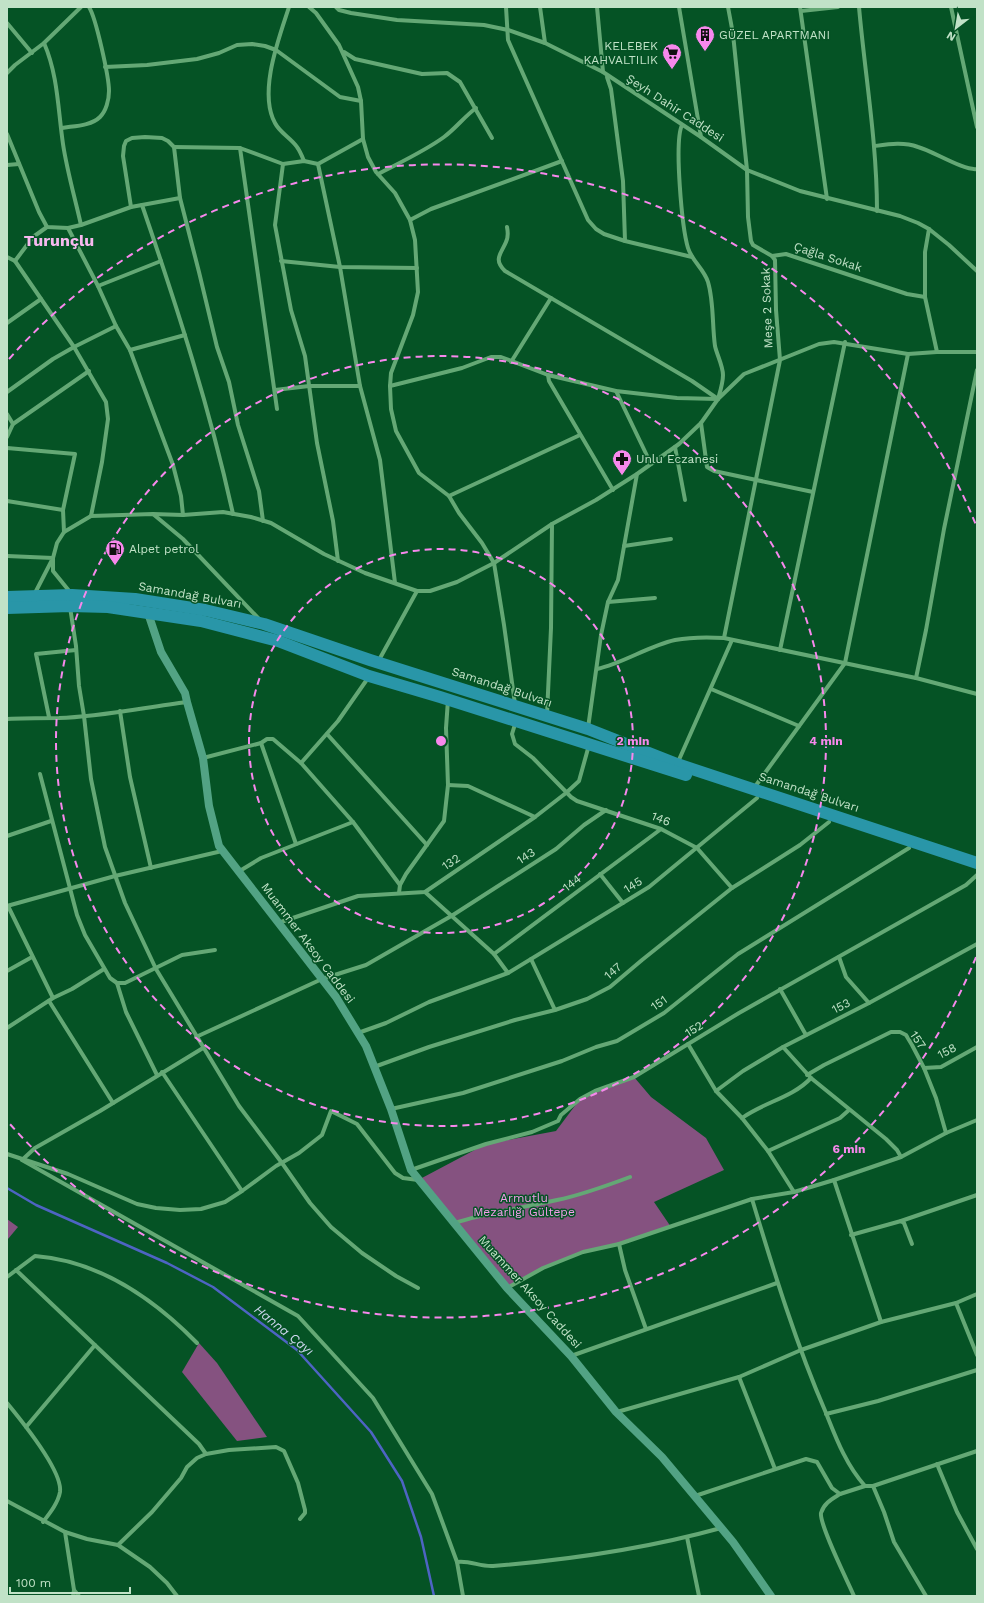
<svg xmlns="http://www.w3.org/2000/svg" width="984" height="1603" viewBox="0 0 984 1603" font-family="'Work Sans',sans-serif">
<rect width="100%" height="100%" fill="#055325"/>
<g fill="#855280">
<path d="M634,1077L651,1097L706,1138L724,1170L654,1202L671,1227L633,1239L583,1252L543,1268L507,1288L420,1179L486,1144L556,1131L580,1099Z"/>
<path d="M7,1219L18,1227L8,1239L7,1238Z"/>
<path d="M199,1343L217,1363L267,1437L237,1441L182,1372Z"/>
</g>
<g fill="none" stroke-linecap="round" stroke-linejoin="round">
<path stroke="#4e64c3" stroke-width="2.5" d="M7,1188L36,1205L167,1263L213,1287L297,1350L371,1432L402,1481L421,1537L434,1596"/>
<g stroke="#64a875" stroke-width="4">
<path d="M289,7C279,38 258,92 275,123C280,133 291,138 297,147C300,151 302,156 304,161"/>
<path d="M309,7L316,13L339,45L358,87L361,101L363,139L368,157L376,172L395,193L410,220L415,240L418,292L413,315L391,373L390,386L391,409L396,431L419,473L449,496L459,513L482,543L494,563L504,625L515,704"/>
<path d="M336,7L339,10L351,13L397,20L484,25L508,30L545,43L603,72L701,137L747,170L800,191L900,216L918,223L929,229L949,245L977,271"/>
<path d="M506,7L508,40L588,220L596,229L604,234L625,241L692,257"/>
<path d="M540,7L545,43"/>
<path d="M597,7L603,72"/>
<path d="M679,7L701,137"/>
<path d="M800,7L827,199"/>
<path d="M859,7C865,75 877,142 877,211"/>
<path d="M951,7L977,127"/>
<path d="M801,11L838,7"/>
<path d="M7,23L32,53"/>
<path d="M44,43C58,75 58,110 63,144C67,171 75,198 81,225"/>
<path d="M344,52L355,59L422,74L447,73L460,82L492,138"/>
<path d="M105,67L147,65L197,59L219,53L237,45L252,44L265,46L276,50L340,97L361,101"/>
<path d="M7,73L15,65L44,43L81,7"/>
<path d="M607,77L611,89L623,181L625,241"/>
<path d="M682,125C674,142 682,228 688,248C692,261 704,269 708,282C714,302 712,325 715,346C717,355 723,366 723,375C723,383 720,392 718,399"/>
<path d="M62,128C73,126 91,126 100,117C106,111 109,100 109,91C109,77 96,18 89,7"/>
<path d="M7,134L39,212L47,227L68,228L81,225L131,207L180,198"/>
<path d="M875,146C890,144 904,142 918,147C933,151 964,171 977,169"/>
<path d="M174,147L240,148L283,164L304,161L318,164L363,139"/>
<path d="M240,148L277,409"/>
<path d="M283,164L275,225L291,310L305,356L317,443L333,521L338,561"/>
<path d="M318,164L340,267L360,386L380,460L395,583"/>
<path d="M7,165L19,164"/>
<path d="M378,174C399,163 425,151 444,137C456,128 464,117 476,108"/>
<path d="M142,205C177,307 210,409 233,514"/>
<path d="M131,207L123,156L124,146L126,141L132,138L145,137L162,138L168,141L174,147L180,198L199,272L217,347L229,382L238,425L259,491L263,521"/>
<path d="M410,220L431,209L562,161"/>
<path d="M507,227C508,232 508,238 506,242C501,254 493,259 505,271L692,381L718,399"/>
<path d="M68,228L98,286L116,326L130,350L173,465L181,496L183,515"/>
<path d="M929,229L925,252V297L937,352"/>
<path d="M772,256L786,254L907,294L925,297"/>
<path d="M7,257L15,261L33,237L47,227"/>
<path d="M15,261L74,347L106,402L108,419L102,462L91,516"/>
<path d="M281,261L340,267L417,268"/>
<path d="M98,286L161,261"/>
<path d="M7,323L41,299"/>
<path d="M130,350L185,335"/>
<path d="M511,362L551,298"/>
<path d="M548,375L549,381L613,490"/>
<path d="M390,386L462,368L491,357H501L548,375L616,391L677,398L718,399"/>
<path d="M275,390L309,386H360"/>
<path d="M616,391L651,464"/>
<path d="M7,392L53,359L74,347L116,326"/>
<path d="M7,414L13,424"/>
<path d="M701,423L707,467L714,471L813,492"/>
<path d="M7,437L13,424L89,371"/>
<path d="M675,447L685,500"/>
<path d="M7,448L75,454L63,510L64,532"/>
<path d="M449,496L580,435"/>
<path d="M7,501L63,510"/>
<path d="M153,514L183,539L259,619"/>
<path d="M624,546L671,539"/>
<path d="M7,556L53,558L34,595"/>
<path d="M70,592L53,571V558L57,543L64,532L91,516L153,514L183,515L223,512L251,517L271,523L324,554L365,573L417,591H430L457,582L494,563L552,524L596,500L637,474L679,444L701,423L718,399L744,374L819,344L834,342L908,354L937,352H977"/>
<path d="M608,602L655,598"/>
<path d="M70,607L76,646L79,686L84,716L91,779L105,847L125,903L156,969L239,1106L282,1163L310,1203L331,1227L362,1253L396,1276L418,1288"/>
<path d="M724,638L780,360L776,310L775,260L772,256L753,245L751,241L748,217L747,170L733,34L728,7"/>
<path d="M780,650L845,342"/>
<path d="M379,660L417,591"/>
<path d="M597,669C624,663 648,646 675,640C691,637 707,637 724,638L916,678L977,694"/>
<path d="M368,678L338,721L301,763L353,822L400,885"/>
<path d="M916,678L926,630L944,529L977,370"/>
<path d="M711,689L799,726"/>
<path d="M120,711L130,777L151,868"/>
<path d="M547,714L551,628L552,524"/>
<path d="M49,717L36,654L76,650"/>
<path d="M7,719C24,718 42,718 59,718C100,717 146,707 187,702"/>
<path d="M516,721L512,734L515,744L533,758L571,797L577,801L661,829L697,848L732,888"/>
<path d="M588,728L601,635L608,602L618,580L637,474"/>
<path d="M327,734L427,845"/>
<path d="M261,743L267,739H273L301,763"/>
<path d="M203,758L261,743L296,844"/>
<path d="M678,762L732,640"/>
<path d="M40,774L77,915L85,935L110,978L117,983H125L182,955L215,950"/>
<path d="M448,785L468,786L535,817"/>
<path d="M754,788L845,663L908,354"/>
<path d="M7,836L51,821"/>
<path d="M238,872L261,858L353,822"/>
<path d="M600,874L623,903"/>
<path d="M399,893L400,885L406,874L444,821L448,785L446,728L448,700"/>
<path d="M7,906L115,876L222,851"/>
<path d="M8,906L53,998"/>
<path d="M278,923L358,896L425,892L535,817L566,793L579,781L589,745"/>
<path d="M494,954L661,829"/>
<path d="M839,957L846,977L869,1003"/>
<path d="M531,959L555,1010"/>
<path d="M7,971L32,957"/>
<path d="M508,973L649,887L757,798"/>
<path d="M117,983L126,1012L157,1075"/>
<path d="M780,989L806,1035"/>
<path d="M49,1001L113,1103"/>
<path d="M7,1028L53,998L72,989L104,969"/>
<path d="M358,1033L386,1023L429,1002L508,973L494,954L425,892"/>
<path d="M196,1037L322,979L366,965L453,915L556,849L584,825L606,810"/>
<path d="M688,1044L716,1091L742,1118L768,1151L794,1192"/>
<path d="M783,1047L811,1078L886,1139L897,1150L901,1157"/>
<path d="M374,1067L429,1047L515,1020L555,1010L587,999L610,987L642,960L732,888L800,845L829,822"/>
<path d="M924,1068L941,1067L977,1047"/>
<path d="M162,1072L242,1191"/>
<path d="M807,1075L824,1065L891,1032H900L906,1035L912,1045L924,1068L936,1098L946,1133"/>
<path d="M716,1091L743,1071L783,1047L869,1003L977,944"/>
<path d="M391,1109L463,1093L562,1061L596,1047L617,1041L664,1013L738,954L909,848"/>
<path d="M742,1118C764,1102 792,1098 811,1078"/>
<path d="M768,1151L840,1118L849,1110"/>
<path d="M7,1154L68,1174L137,1204L156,1208L180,1210L201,1209L225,1202L242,1191L276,1166L299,1153L322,1135L331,1111L357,1124L395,1173L403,1178L418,1180"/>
<path d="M22,1160L298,1316L373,1398L432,1494L457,1562L463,1596"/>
<path d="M22,1160L35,1148L100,1111L203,1048"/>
<path d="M411,1170L486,1144L532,1132L558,1121L561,1115L580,1099L595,1091L634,1077L739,1013L966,885L977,875"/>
<path d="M834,1180L881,1322"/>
<path d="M752,1199C774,1272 796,1344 826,1413C836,1438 846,1465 865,1486"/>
<path d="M901,1221L977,1195"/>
<path d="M455,1223C488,1212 523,1208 557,1200C582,1195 606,1186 630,1177"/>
<path d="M851,1235L901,1221L904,1223L912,1244"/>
<path d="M619,1244L625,1270L646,1329"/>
<path d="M16,1270L199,1444L206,1454"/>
<path d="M7,1277L35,1256C100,1261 153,1298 197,1343"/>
<path d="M507,1288L543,1268L583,1252L619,1244L752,1199L794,1192L834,1180L901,1157L946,1133L977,1120"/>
<path d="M956,1303L977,1355"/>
<path d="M571,1356L777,1283"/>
<path d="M739,1377L775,1469"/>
<path d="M7,1403C21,1420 63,1471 60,1492C58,1503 50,1513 43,1522"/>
<path d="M617,1412L739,1377L801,1350L881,1322L956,1303L977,1294"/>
<path d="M826,1414L878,1401L977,1370"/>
<path d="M26,1427L95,1345"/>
<path d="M937,1464L957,1512L977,1549"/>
<path d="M873,1486L884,1512L894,1542L926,1596"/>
<path d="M840,1494C832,1499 824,1503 821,1513C819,1524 848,1582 854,1596"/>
<path d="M695,1496L806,1459L817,1462L832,1488L840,1494L865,1486H873L977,1451"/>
<path d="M7,1501L65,1532L74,1590L73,1596"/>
<path d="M65,1532L87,1539L118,1545L150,1567L167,1583L177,1596"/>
<path d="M687,1537L699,1596"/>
<path d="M118,1545L152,1512L181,1478L187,1467L197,1458L206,1454L229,1450L276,1447L284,1451L298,1483L305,1510V1513L300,1519"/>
<path d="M457,1562C469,1560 481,1567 493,1566C567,1560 649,1548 721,1528"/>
<path d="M74,1590L79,1596"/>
</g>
<path stroke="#52a384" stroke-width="8" d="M148,613L161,652L185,693L187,702L203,758L209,806L219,846L336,997L366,1046L391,1109L411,1170L507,1288L571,1356L616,1412L662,1457L733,1542L771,1596"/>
<g stroke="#2996a8" stroke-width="12">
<path d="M7,597L72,595L135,599L205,610L264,624L370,660L588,729L677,764L977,863"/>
<path d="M7,608L70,606L108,607L201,621L278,641L369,676L440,697L686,775"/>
</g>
</g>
<g fill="none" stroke="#f788ec" stroke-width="2" stroke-dasharray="7 5">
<circle cx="441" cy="741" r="192"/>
<circle cx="441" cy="741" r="385"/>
<path d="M976 957A577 577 0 0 1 9 1123M9 359A577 577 0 0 1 976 525"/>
</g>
<defs>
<symbol id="building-pin" viewBox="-11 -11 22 30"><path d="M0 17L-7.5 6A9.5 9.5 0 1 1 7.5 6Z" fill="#f788ec" stroke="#055325"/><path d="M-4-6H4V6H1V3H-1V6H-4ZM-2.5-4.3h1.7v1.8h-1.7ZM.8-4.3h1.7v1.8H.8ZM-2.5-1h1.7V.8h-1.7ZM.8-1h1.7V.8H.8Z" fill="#111"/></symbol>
<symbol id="supermarket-pin" viewBox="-11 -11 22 30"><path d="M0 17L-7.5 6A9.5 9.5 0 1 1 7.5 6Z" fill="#f788ec" stroke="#055325"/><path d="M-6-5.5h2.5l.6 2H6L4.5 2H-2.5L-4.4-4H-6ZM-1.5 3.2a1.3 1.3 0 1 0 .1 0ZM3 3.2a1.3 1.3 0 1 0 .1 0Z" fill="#111"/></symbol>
<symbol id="pharmacy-pin" viewBox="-11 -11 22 30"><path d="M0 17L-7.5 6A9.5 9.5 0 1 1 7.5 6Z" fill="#f788ec" stroke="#055325"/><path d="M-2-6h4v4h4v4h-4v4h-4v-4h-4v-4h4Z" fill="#111"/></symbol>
<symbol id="fuel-pin" viewBox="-11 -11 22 30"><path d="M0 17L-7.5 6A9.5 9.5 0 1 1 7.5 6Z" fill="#f788ec" stroke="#055325"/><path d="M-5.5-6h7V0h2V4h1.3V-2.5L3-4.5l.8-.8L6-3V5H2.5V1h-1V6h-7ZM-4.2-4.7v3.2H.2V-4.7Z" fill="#111"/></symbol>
</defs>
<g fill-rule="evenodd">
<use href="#building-pin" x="694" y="24" width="22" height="30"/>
<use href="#supermarket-pin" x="661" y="42" width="22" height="30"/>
<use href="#pharmacy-pin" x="611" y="448" width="22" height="30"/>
<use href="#fuel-pin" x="104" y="538" width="22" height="30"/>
</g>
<g text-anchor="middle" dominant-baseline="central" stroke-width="3" stroke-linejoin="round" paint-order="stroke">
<g font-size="12" fill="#c1e2c7" stroke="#055325" text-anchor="start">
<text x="719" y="35">GÜZEL APARTMANI</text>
<text x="658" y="46" text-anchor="end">KELEBEK<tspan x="658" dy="14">KAHVALTILIK</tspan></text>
<text x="636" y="459">Unlu Eczanesi</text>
<text x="129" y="549">Alpet petrol</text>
</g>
<g font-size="12" fill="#c1e2c7" stroke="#055325">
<text transform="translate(675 108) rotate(33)">Şeyh Dahir Caddesi</text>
<text transform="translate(828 257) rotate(18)">Çağla Sokak</text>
<text transform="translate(767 308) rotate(-92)">Meşe 2 Sokak</text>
<text transform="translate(190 595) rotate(10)">Samandağ Bulvarı</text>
<text transform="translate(502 687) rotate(18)">Samandağ Bulvarı</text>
<text transform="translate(809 792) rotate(18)">Samandağ Bulvarı</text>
<text transform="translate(661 819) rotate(22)">146</text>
<text transform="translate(526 856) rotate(-33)">143</text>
<text transform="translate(451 862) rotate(-34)">132</text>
<text transform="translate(572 883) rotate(-38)">144</text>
<text transform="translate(633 885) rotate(-32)">145</text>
<text transform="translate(308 943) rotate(53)">Muammer Aksoy Caddesi</text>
<text transform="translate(613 971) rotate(-40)">147</text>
<text transform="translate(659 1003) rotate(-35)">151</text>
<text transform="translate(841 1006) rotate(-27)">153</text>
<text transform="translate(694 1029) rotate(-32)">152</text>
<text transform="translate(918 1040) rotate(56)">157</text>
<text transform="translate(947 1051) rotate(-27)">158</text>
<text transform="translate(530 1292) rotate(48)">Muammer Aksoy Caddesi</text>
</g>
<g font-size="12" fill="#f59dec" stroke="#055325">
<text x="524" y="1198">Armutlu<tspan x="524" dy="14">Mezarlığı Gültepe</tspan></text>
</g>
<g font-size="13" font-style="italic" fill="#ced6ef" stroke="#055325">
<text transform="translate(284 1330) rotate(39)">Hanna Çayı</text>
</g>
<g font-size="16" font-weight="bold" fill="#f7b9ef" stroke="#055325">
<text x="59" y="240">Turunçlu</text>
</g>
</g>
<circle cx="441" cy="741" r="6" fill="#f788ec" stroke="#055325" stroke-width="2"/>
<g font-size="12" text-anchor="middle" font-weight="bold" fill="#f788ec" stroke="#055325" stroke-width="3" stroke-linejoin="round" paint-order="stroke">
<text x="633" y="745">2 min</text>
<text x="826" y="745">4 min</text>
<text x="849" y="1153">6 min</text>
</g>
<rect width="984" height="1603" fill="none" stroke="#c1e2c7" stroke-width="16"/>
<g transform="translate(956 28) rotate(211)" stroke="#055325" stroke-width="3" paint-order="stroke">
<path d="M0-3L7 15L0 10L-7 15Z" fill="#c1e2c7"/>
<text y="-6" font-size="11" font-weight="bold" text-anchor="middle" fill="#c1e2c7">N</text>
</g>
<path d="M10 1587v6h120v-6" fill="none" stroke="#c1e2c7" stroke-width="2"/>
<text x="16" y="1587" font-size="12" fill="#c1e2c7" stroke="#055325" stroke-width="3" paint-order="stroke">100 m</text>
</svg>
